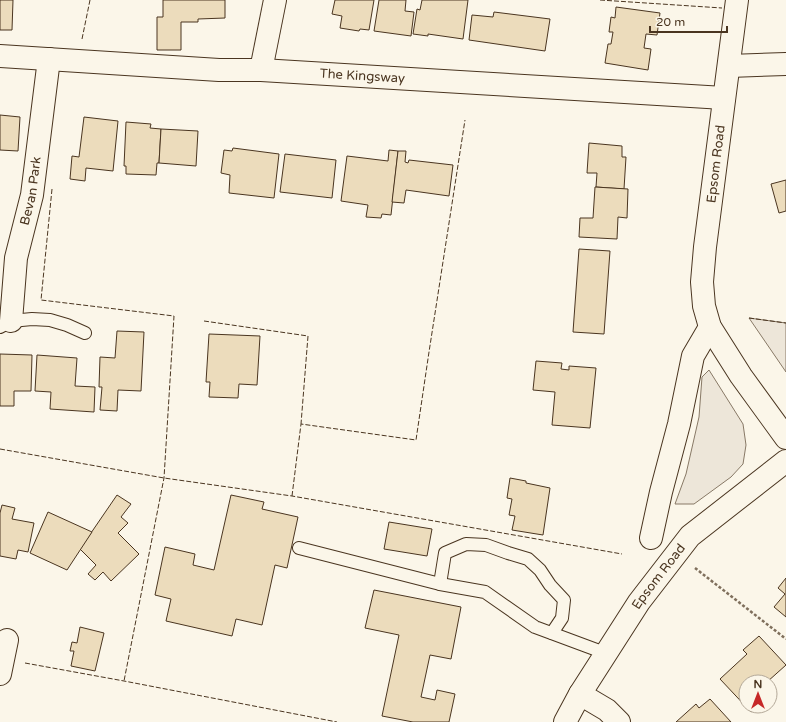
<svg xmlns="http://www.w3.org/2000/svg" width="786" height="722" viewBox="0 0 786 722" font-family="'Varela Round',sans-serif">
<rect width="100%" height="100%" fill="#fbf6e9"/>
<g fill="#ede6d9" stroke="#887966">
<path d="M749,318L786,323V372Z"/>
<path d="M709,370L743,424L746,445L743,464L731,477L694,504H675L686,474L699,417L702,377Z"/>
</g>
<g fill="#ecdcbc" stroke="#4a3520">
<path d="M0,0H13L12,30H0Z"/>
<path d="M163,0H225V18L198,19V22H181V50H157V17H163Z"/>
<path d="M335,0H374L369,30L360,29L359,31L340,28L342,16L332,14Z"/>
<path d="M379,0H406L405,11L414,12L411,36L374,31Z"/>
<path d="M422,0H468L463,39L428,34V36L413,34L417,9L420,10Z"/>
<path d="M616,7L660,13L657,35L646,34L644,48L651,49L648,70L605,63L608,44H611L613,32H609L611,17L615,18Z"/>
<path d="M494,12L550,19L545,51L469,40L472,15L493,17Z"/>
<path d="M0,115L20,117L18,151L0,150Z"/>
<path d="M84,117L118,121L113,171L86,168L85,181L70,179L72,156L79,157Z"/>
<path d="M126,122L151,124L150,128L161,129L159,163H157L156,175L126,174V166H124Z"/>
<path d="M161,129L198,131L196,166L159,163Z"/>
<path d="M589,143L622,146V157H626L624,189L596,187L597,173H587Z"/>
<path d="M233,148L279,154L274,198L229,193L230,175L221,173L224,150L232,151Z"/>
<path d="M389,150L398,151L391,215L382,214L381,218L366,217L368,205L341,201L347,156L388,161Z"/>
<path d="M398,151H406L405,162L408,163L409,160L453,165L449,196L406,190L404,203L392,202Z"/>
<path d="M285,154L336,160L332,198L280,192Z"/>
<path d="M786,180V211L779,213L771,184Z"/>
<path d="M595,187L628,189L627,218L618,217L617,239L579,237L580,218H593Z"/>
<path d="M579,249L610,251L604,334L573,332Z"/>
<path d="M117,331L144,332L141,391L118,390L117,411L100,410L102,387H99L100,357L115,358Z"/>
<path d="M209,334L260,336L257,385L239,384L238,398L209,397L210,382H206Z"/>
<path d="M0,354L32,355L31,391H14V406H0Z"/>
<path d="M37,355L77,358L75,386L95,387L94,412L50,409L51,392L35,391Z"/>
<path d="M536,361L562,363L561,369L569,370V366L596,368L590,428L552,425L555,392L533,390Z"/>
<path d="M510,478L526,481V483L550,488L543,535L512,530L515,516L509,515L512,499L507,498Z"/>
<path d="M117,495L131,504L121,517L128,523L118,533L139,554L111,581L103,572L95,580L88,574L96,565L80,549Z"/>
<path d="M231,495L264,502L262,509L298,517L287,568L275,565L262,625L236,619L232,636L166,621L171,599L155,595L165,547L195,554L193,565L214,570Z"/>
<path d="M2,505L15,508L12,519L34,523L28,552L18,550L16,559L0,556V513Z"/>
<path d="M48,512L92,532L67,570L30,553Z"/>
<path d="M389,522L432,529L427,556L384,549Z"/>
<path d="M786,578V617L774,607L785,594L778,588Z"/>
<path d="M374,590L461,607L451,659L430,655L421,697L435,700L437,690L455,694L449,722H413L382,716L399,635L365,628Z"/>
<path d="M80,627L104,633L95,671L71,666L74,651H70L72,642L77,643Z"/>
<path d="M759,636L786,665L767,682H746V706H758L751,712L720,679L747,654L743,650Z"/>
<path d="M710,699L731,722H676L696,704L699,708Z"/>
</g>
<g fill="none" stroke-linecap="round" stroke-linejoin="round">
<defs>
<g id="lane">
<path d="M0,327L11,321L32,319L50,320L67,325L85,333"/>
<path d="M299,548L440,584L485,592L535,627L605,653"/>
<path d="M440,584L445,553L466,544L486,545L508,553L528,559L540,570L550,585L564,600L562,618L552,633"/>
</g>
<g id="street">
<path id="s1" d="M0,56L219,70H261L724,98"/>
<path d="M729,66L786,64"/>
<path d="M261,70L275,0"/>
<path id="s2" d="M11,321L16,258L32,195L49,59"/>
<path d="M651,538L661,492L679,424L693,356L710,327"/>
<path d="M0,674L7,640"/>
<path d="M580,694L607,710L619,722"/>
</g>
<path id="secondary" d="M737,0L705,247L702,282L704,306L710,327L741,376L786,438"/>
<g id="highway">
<path id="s3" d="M565,722L580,694L639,602L690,536L786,461"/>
</g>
</defs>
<use href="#lane" stroke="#4a3520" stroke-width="14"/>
<use href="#street" stroke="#4a3520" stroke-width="24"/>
<use href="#secondary" stroke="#4a3520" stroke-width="24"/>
<use href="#highway" stroke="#4a3520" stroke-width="24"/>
<path stroke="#7f6f5c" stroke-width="2.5" stroke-dasharray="3 2" stroke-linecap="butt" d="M695,568L786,639"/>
<use href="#lane" stroke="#fbf6e9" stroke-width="12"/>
<use href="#street" stroke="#fbf6e9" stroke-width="22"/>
<use href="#secondary" stroke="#fbf6e9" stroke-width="22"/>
<use href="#highway" stroke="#fbf6e9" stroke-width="22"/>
<g stroke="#4a3520" stroke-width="1" stroke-dasharray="5 2" stroke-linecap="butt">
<path d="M600,0L722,8"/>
<path d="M82,39L90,0"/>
<path d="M52,189L41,300L174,316L164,478L124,681"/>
<path d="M749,318L786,323"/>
<path d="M204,321L308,336L301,424"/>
<path d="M0,449L164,478L292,496L622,554"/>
<path d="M292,496L301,424L416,440L429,352L465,120"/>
<path d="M25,663L124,681L337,722"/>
</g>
</g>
<g text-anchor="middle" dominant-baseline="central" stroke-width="3" stroke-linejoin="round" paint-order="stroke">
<g font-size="13" fill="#4a3520" stroke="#fbf6e9">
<text stroke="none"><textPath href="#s1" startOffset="363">The Kingsway</textPath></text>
<text transform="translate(716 164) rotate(-83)">Epsom Road</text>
<text stroke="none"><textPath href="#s2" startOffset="132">Bevan Park</textPath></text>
<text stroke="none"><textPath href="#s3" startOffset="173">Epsom Road</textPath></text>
</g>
</g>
<g transform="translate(758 694)"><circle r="19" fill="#fbf6e9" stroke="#b4a999"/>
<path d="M0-3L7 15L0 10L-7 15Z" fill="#c62828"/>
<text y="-6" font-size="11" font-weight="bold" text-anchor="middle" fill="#4a3520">N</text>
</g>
<path d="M650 26v6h77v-6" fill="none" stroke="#4a3520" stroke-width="2"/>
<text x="656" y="26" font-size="12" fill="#4a3520" stroke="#fbf6e9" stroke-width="3" paint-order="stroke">20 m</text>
</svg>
